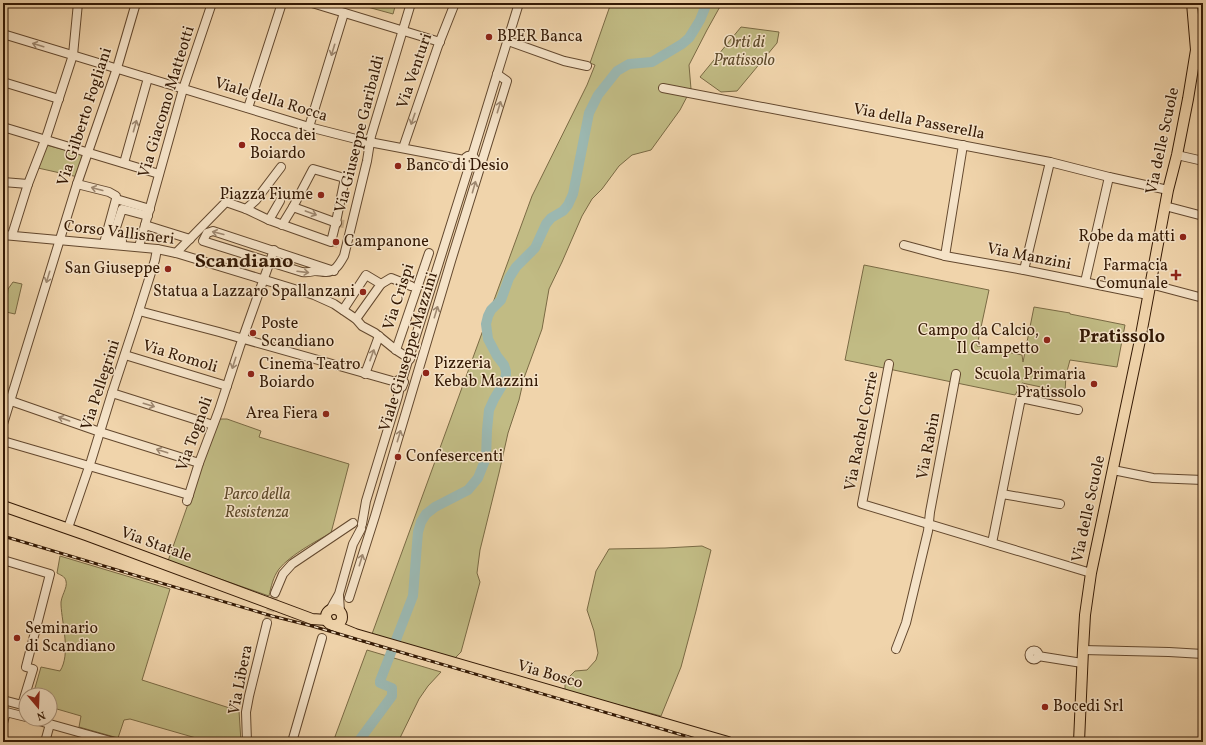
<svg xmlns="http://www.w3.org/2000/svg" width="1206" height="745" viewBox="0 0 1206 745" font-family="Vollkorn,serif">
<rect width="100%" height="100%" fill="#f0d4ab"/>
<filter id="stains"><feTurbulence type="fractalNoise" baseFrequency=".005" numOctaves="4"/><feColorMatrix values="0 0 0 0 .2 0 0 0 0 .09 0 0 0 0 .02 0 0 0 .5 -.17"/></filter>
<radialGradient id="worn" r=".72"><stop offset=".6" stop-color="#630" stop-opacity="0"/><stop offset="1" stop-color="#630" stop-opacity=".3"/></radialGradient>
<g fill="#c1bb84" stroke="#7a6a44">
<path d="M353,3H396L393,14Z"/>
<path d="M611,3H722L707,30L689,65L691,89L680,110L651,150L632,155L619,166L602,189L592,199L582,216L562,262L549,289L542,329L524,378L519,400L508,433L499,473L480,550L477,573L480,582L461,652L454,659L372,634L532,196L587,85L595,65L590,63Z"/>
<path d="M741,27L779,32L777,43L737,91L721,92L700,77Z"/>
<path d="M46,145L85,155L78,177L38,168Z"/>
<path d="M864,265L989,290L977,346L1022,355L1023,362L1034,307L1070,313V314L1125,325L1117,367L1070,360L1066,375L1065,392L1022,383L1015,395L845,360Z"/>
<path d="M13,282L22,284L15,314L6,312L8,289Z"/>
<path d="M218,419H227L261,431L259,437L349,464L331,533C316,541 289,556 279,569C273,577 271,587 269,596L168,561Z"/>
<path d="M702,546L711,550L696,611L681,667L661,716L565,691V681L575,671L587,670L596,660L598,653L594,631L587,610L596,571L609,549L665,548Z"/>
<path d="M60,556L170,589L142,680L239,711L241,742H210L130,719L124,720L118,738L79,727L81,716L50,707V695H33L41,667L60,671C71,654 62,624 61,605C60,597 68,588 66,581C65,576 60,575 57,573Z"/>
<path d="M367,650L441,672L428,686L419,699L398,742H333Z"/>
</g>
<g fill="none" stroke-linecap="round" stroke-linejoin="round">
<path stroke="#9bb7b0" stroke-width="10" d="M358,742L392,696V688L380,683V681L413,596L417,544L418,532L421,522L426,514L435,507L468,490L478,478L486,458L487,430L489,410L494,399L503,384L506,375V371L504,365L497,356L488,339L486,324L488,316L491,310L501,300L509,278L516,267L535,248L546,224L551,218L563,211L568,205L573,194L589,113L598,95L617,71L629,64L652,62L682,44L689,38L694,30L700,20L707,3"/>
<g stroke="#caaf8a" stroke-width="8" stroke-dasharray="8 4" stroke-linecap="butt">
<path d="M337,223L344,224"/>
<path d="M331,242L338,244"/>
<path d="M267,623L275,593"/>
</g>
<defs>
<g id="minor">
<path d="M312,3L440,42"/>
<path d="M3,34L309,127L364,141L464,160"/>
<path d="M508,41L564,61L587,66"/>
<path d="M3,82L59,99"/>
<path d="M663,88L1050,162L1109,177L1168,190"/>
<path d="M248,108L282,3"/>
<path d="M3,127L159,174"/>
<path d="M309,127L344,13"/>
<path d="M403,148L438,46L455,3"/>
<path d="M1177,155L1203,161"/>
<circle cx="470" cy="161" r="5.5"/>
<path d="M472,156L519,3"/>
<path d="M124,163L148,78"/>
<path d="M3,182L28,184"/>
<path d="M77,184L109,192L116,196V199L104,243"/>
<path d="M116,199L150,209"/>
<path d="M1165,206L1203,216"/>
<path d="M246,209L256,200L281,167"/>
<path d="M269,220L280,201"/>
<path d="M337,223L293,207L313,169L348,179"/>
<path d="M145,225L190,239"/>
<path d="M282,225L293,207"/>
<path d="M3,235L157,249L176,253L314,295L334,304L356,319L362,326L375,333L396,350L410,359"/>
<path d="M12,235L28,184L47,135L73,55L78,3"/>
<path d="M122,241L112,240L122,209L148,216"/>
<path d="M140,243L183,89L212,3"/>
<path d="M904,245L945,256L1024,270L1148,295"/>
<path d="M176,253L226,202L246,209L269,220L331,242L336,222L345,178"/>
<path d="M945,256L963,145"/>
<path d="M1024,270L1050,162"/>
<path d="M334,271L213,231L207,233L203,241L302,272C307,273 311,272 315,271C319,271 322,272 325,272C335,273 340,263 344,256L367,161L371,136L411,3"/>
<path d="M1085,282L1109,177"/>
<path d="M381,284L391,278L411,286"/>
<path d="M1150,284L1203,298"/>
<path d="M343,310L366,275L381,284L356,319"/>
<path d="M139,311L219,332L396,382"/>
<path d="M396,350L429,253"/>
<path d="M125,355L227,386"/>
<path d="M889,364L862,504L1091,573"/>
<path d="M365,374L379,336"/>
<path d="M402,380L400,379L397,381L396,385L399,387H402L404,382L402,380L469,167"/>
<path d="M112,393L213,425"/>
<path d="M1021,398L1024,390"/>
<path d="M11,401L100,432L199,463"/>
<path d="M3,424L77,184L117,68L136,3"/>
<path d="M3,441L189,495"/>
<path d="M1113,470L1153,478L1203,480"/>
<path d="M1002,494L1060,504"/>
<path d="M187,501L199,463L219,410L240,346L274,250"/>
<path d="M362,524L366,501L398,396L400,387"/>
<path d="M68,528L91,461L112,393L137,317L155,260L157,249"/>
<path d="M992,543L1021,398L1078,410"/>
<path d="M3,560L50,574L26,667L33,669L22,705L3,700"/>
<path d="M275,593L283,574L292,564L353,523"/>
<path d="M339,595L340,612"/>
<path d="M349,598L375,516L451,261L507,81L497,74"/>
<path d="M330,610L339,594L353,544L361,529"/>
<path d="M896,649L906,623L928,531L930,512L956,374"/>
<path d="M1083,650L1169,652L1203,654"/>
<circle cx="1034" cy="655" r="4.5"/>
<path d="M1038,656L1082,663"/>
<path d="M32,719L114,742"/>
<path d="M3,723L6,712L26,717"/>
<path d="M45,742L50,724"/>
<path d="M247,742L246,712L249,696L267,623"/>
<path d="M292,742L322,638"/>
</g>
<g id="major">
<path d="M3,506L86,535L312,619L327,620"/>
<circle cx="334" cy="617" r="8"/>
<path d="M333,625L355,634L728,742"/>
<path d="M1079,742L1083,650L1085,615L1091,573L1140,340L1168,190L1177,155L1188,99L1196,50L1192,3"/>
</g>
</defs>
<use href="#minor" stroke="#63482e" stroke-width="10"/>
<use href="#major" stroke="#341904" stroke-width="12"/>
<use href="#minor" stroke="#f5e3c8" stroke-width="8"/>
<use href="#major" stroke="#f0d4ab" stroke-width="10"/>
<defs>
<path id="rail" d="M3,536L272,616L312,626L706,742"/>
</defs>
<use href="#rail" stroke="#341904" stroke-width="3"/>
<use href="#rail" stroke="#f5e3c8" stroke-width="1.5" stroke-dasharray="4.5" stroke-linecap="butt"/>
</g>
<defs><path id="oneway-shaft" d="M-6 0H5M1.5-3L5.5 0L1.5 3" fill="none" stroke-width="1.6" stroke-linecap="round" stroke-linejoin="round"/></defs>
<g stroke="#9e8870">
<use href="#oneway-shaft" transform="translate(38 45) rotate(-163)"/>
<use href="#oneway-shaft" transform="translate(333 50) rotate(107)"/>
<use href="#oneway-shaft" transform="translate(499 107) rotate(-73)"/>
<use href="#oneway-shaft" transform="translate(413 119) rotate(109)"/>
<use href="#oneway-shaft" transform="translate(135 126) rotate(-74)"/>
<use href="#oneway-shaft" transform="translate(474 187) rotate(-74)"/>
<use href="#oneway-shaft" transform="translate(97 189) rotate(-165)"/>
<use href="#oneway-shaft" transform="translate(311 213) rotate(20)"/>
<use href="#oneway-shaft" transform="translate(218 233) rotate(-166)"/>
<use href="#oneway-shaft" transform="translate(303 272) rotate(7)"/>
<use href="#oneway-shaft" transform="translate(48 277) rotate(107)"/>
<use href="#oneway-shaft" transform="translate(436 312) rotate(-73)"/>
<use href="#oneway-shaft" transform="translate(372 355) rotate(-70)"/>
<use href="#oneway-shaft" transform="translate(234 363) rotate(108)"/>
<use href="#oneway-shaft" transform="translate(149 405) rotate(17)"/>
<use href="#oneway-shaft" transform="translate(64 419) rotate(-161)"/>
<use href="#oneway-shaft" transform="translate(399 436) rotate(-73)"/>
<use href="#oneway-shaft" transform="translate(162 451) rotate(-162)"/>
<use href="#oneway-shaft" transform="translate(361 560) rotate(-73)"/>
</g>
<g fill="#8f2418" stroke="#f5e3c8" stroke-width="1.5">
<circle cx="489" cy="37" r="4"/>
<circle cx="242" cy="145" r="4"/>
<circle cx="398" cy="166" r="4"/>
<circle cx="321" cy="195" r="4"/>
<circle cx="1183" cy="237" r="4"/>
<circle cx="336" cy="242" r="4"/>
<circle cx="168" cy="269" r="4"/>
<path d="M1174 269h4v4h4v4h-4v4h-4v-4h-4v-4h4z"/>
<circle cx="363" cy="292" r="4"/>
<circle cx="253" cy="333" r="4"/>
<circle cx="1047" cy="340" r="4"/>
<circle cx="426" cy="373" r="4"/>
<circle cx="251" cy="374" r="4"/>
<circle cx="1094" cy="384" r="4"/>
<circle cx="326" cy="414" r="4"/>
<circle cx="398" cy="457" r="4"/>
<circle cx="17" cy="638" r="4"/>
<circle cx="1045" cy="707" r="4"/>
</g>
<g text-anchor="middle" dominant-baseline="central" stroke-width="3" stroke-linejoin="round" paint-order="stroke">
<g font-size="16" fill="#341904" stroke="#f5e3c8" text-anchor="start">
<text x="497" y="37">BPER Banca</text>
<text x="250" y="136">Rocca dei<tspan x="250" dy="18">Boiardo</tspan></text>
<text x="406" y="166">Banco di Desio</text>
<text x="313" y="195" text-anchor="end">Piazza Fiume</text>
<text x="1175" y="237" text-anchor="end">Robe da matti</text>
<text x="344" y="242">Campanone</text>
<text x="1168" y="266" text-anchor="end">Farmacia<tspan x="1168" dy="18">Comunale</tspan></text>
<text x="160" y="269" text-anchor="end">San Giuseppe</text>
<text x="355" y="292" text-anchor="end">Statua a Lazzaro Spallanzani</text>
<text x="261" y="324">Poste<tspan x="261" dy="18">Scandiano</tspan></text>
<text x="1039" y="331" text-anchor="end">Campo da Calcio,<tspan x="1039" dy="18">Il Campetto</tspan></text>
<text x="434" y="364">Pizzeria<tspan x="434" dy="18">Kebab Mazzini</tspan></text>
<text x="259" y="365">Cinema Teatro<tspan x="259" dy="18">Boiardo</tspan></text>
<text x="1086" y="375" text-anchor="end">Scuola Primaria<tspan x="1086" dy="18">Pratissolo</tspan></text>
<text x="318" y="414" text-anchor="end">Area Fiera</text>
<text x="406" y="457">Confesercenti</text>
<text x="25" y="629">Seminario<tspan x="25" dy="18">di Scandiano</tspan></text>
<text x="1053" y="707">Bocedi Srl</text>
</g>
<g font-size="16" font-style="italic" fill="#5e4a2a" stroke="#f5e3c8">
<text x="744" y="43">Orti di<tspan x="744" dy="18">Pratissolo</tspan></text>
<text x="257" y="495">Parco della<tspan x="257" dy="18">Resistenza</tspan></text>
</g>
<g font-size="16" fill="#341904" stroke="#f5e3c8">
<text transform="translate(415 71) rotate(-71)">Via Venturi</text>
<text transform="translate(271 100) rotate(17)">Viale della Rocca</text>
<text transform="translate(167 102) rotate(-73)">Via Giacomo Matteotti</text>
<text transform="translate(85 117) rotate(-72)">Via Gilberto Fogliani</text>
<text transform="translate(919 122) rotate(11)">Via della Passerella</text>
<text transform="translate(360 134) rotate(-76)">Via Giuseppe Garibaldi</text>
<text transform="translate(1163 141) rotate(-78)">Via delle Scuole</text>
<text transform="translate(119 233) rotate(7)">Corso Vallisneri</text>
<text transform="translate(1029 257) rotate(11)">Via Manzini</text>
<text transform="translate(399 297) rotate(-72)">Via Crispi</text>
<text transform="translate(409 352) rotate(-73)">Viale Giuseppe Mazzini</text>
<text transform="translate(180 357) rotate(17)">Via Romoli</text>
<text transform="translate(101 385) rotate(-72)">Via Pellegrini</text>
<text transform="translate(862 431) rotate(-79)">Via Rachel Corrie</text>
<text transform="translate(195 434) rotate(-70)">Via Tognoli</text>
<text transform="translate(929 446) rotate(-79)">Via Rabin</text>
<text transform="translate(1089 509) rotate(-78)">Via delle Scuole</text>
<text transform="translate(156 545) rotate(20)">Via Statale</text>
<text transform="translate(550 675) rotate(16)">Via Bosco</text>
<text transform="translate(241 680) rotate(-79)">Via Libera</text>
</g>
<g font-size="18" font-weight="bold" fill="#341904" stroke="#f5e3c8">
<text x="1122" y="337">Pratissolo</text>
</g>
<g font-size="20" font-weight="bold" fill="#341904" stroke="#f5e3c8">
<text x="244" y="262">Scandiano</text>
</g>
</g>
<rect width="1206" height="745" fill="none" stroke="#f0d4ab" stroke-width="16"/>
<rect x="4" y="4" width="1198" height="737" fill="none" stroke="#341904" stroke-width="2"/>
<rect x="8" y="8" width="1190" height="729" fill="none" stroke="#341904"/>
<g transform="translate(38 707) rotate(161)"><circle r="19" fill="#f5e3c8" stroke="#a8927a"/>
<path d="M0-3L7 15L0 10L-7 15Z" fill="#8f2418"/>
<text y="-6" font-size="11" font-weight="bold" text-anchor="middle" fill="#341904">N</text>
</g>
<rect width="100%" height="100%" filter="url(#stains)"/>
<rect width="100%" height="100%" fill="url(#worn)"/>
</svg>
